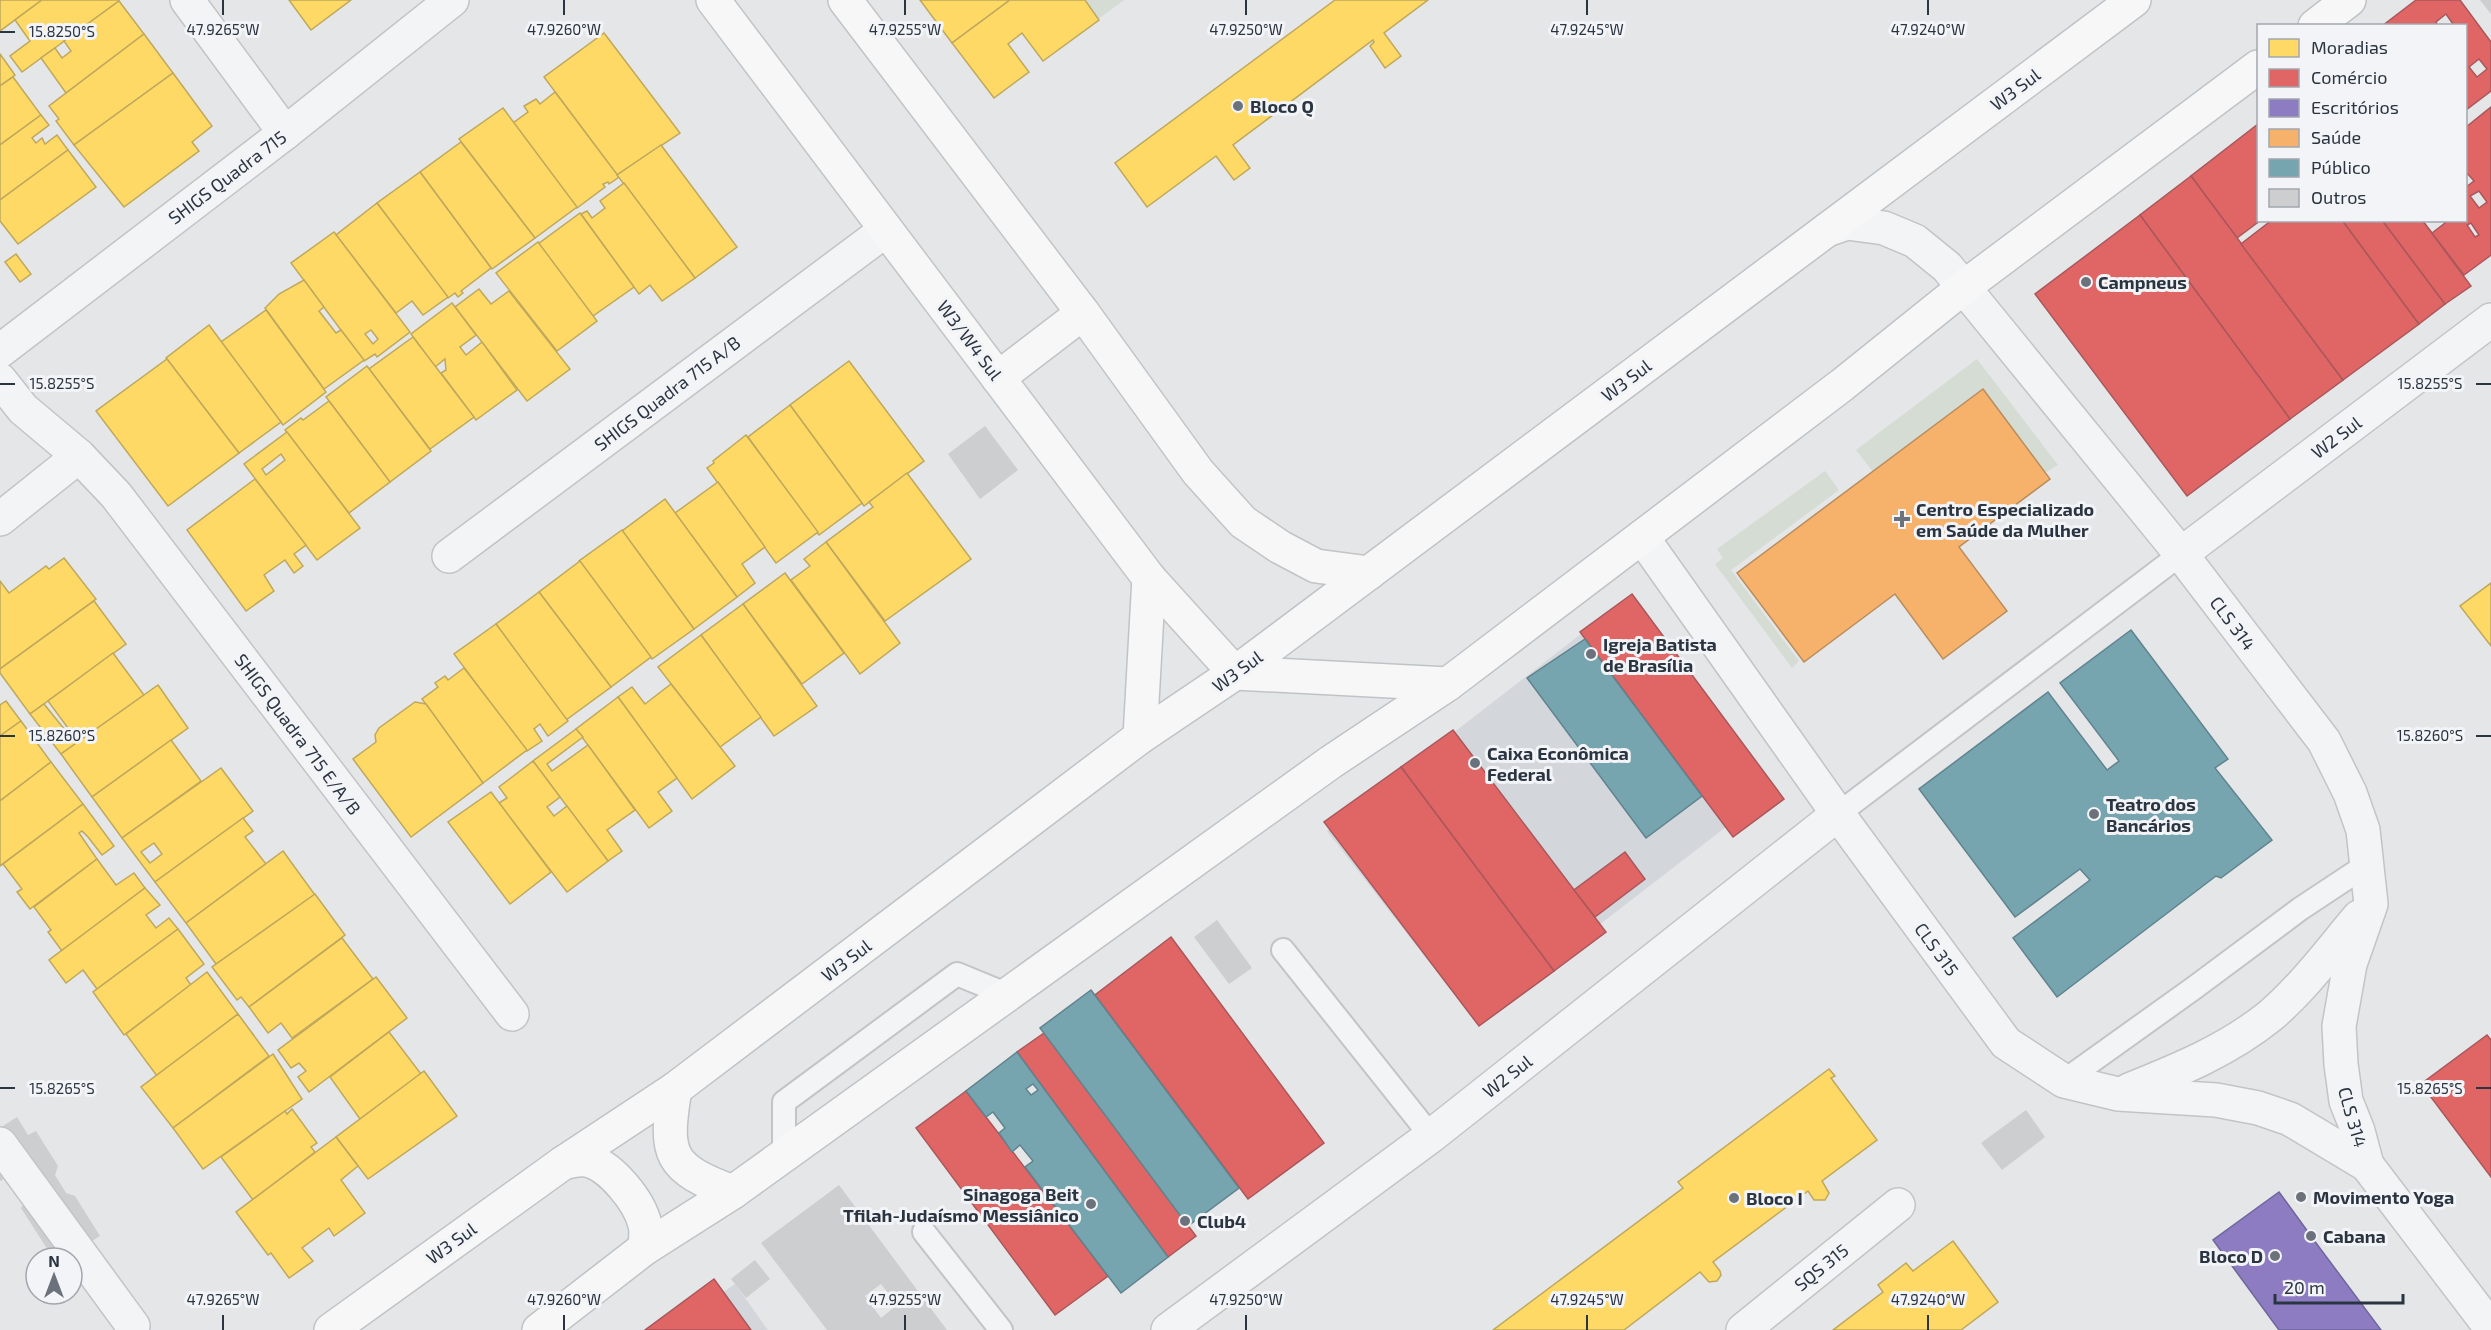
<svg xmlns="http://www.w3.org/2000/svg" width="2491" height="1330" viewBox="0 0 2491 1330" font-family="'Exo 2',sans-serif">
<rect width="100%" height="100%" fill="#e4e6e8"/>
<g fill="#d3d6db">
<path d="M1626,599L1775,789L1475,1021L1327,831Z"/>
<path d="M735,1284L768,1330H670Z"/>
</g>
<g fill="#d5dcd4">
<path d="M1082,0H1124L1097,20Z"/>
<path d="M1977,359L2058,465L2045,473H1874L1856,450Z"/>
<path d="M1825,471L1839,490L1731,570L1799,661L1792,668L1715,564L1723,558L1717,549Z"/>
</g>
<g fill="#ffd966" stroke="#bfa85b" stroke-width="1.5" fill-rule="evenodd">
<path d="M0,0H42L0,31Z"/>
<path d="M42,0H118L119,1L22,72L10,56L30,41L15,20Z"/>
<path d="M289,0H351L311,30Z"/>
<path d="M920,0H1010L952,43Z"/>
<path d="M1010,0H1085L1099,20L1043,61L1022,33L1008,44L1029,72L994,98L952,43Z"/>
<path d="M1335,0H1428L1384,33L1401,56L1385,68L1370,46L1374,42L1373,40L1233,145L1250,168L1234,180L1216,156L1147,207L1115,163Z"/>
<path d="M119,1L144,34L66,93L41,58L55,48L62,58L71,51L64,41Z"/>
<path d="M604,33L680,133L617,175L544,77Z"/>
<path d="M144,34L173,73L74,145L56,121L59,119L49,106Z"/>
<path d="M0,54L15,75L0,86Z"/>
<path d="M173,73L212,126L192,142L199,151L124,207L74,145Z"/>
<path d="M13,77L41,115L0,145V86Z"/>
<path d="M555,92L619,177L609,184L608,182L603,184L605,187L577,208L513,123L528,112L524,106L536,99L540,104Z"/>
<path d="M503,108L577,207L535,238L459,139Z"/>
<path d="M41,115L49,125L32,138L36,143L42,138L45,144L57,135L68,150L0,200V145Z"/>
<path d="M461,142L535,238L492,269L420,172Z"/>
<path d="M661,145L737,247L695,278L617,175Z"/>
<path d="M68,150L96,187L18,244L0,221V200Z"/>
<path d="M420,172L491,268L461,291L463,293L458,297L455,293L448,298L377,203Z"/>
<path d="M624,183L695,278L662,301L650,285L639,294L581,214L587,211L592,218L605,208L600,201Z"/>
<path d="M377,203L448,297L423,315L412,301L396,313L336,235Z"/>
<path d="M580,213L634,287L593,316L538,244Z"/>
<path d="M334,232L410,332L377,357L375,354L364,361L291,263ZM371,330L378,339L373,344L365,334Z"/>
<path d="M538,242L597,321L557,351L496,273Z"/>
<path d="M16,254L31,274L20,282L5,262Z"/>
<path d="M304,280L324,307L319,311L336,333L341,330L364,360L324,389L265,308L279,294Z"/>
<path d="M479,289L491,304L509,291L570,369L527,401L455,307Z"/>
<path d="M452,303L476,335L460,347L466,355L482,342L517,390L476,420L441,373L446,370L445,359L435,367L411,334Z"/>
<path d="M266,310L326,392L283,425L221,342Z"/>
<path d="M209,325L281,422L239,453L166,358Z"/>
<path d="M413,337L474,417L430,449L369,369Z"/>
<path d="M167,359L239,453L168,506L96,411Z"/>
<path d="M849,361L924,461L864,506L790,405Z"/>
<path d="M367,366L431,451L390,482L326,397Z"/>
<path d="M329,401L390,482L349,513L285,430L301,418L303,420Z"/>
<path d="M790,405L862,503L819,535L748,437Z"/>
<path d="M287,432L360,528L317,560L244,464ZM281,454L285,460L266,475L262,469Z"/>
<path d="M746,435L818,532L776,563L707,468L714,463L713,461Z"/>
<path d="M907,473L971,559L885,621L826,542L873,507L869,502Z"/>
<path d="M255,479L306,545L294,554L303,566L294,573L285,560L264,575L274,591L246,611L187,530Z"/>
<path d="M718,482L765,547L742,564L755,583L737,597L675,513Z"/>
<path d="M665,499L737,597L694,629L622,531Z"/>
<path d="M622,530L694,629L652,659L579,561Z"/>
<path d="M826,542L900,643L860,674L791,580L810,566L804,559Z"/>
<path d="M64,558L96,599L0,669V581L9,593L46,566L49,569Z"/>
<path d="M580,561L651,657L611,687L539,592Z"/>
<path d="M785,573L844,653L802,684L743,604Z"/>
<path d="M2491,583V646L2460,606Z"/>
<path d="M539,592L611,687L566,720L496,624Z"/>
<path d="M94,601L126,644L30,714L0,673V669Z"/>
<path d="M743,604L817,706L774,736L701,635Z"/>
<path d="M496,624L568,721L548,736L540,724L534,729L542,741L527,751L454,654Z"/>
<path d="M701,635L761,717L720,747L658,667Z"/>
<path d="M113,653L144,695L61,754L30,714L44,704L65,730L68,728L48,701Z"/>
<path d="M464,668L527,750L483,783L422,699L438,687L435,683L445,676L448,680Z"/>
<path d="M671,684L735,766L692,799L618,697L632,687L645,704Z"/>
<path d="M158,685L188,728L92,797L61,754Z"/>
<path d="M618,697L677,778L658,792L672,811L649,828L576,729Z"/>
<path d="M6,701L21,721L0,736V705Z"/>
<path d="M415,702L426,704L483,783L411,837L353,759L376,742L375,735L379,728Z"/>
<path d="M21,721L51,762L0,801V736Z"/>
<path d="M576,729L583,737L547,764L552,771L588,745L635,810L607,830L622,851L608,861L533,761Z"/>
<path d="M171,740L201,781L122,838L92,797Z"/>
<path d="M533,761L560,797L547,807L554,816L567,806L608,861L567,892L499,803L507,798L499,787Z"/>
<path d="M51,762L83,804L0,866V801Z"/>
<path d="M221,768L253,811L155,882L122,838ZM154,843L162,854L150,863L141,852Z"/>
<path d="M491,792L551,872L510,904L448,822Z"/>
<path d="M83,804L114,846L102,855L88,837L82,831L79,833L97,859L30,909L17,892L22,889L3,864Z"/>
<path d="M243,818L253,831L245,837L266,864L186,923L155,882Z"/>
<path d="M283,851L315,895L216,964L186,923Z"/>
<path d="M97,859L116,885L134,873L145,888L62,951L48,932L51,930L34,907Z"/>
<path d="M145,888L160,905L146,915L156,928L169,918L178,929L97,989L83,970L66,983L49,960Z"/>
<path d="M315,894L345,935L249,1007L241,997L237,1000L212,967Z"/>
<path d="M178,929L204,964L186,978L191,985L124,1035L93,992Z"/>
<path d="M342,938L373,979L292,1038L281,1023L268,1033L249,1007Z"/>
<path d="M207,972L238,1014L157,1076L126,1034Z"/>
<path d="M376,977L407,1018L309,1092L298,1077L306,1071L299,1063L291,1068L278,1050Z"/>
<path d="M238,1014L269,1056L173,1128L141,1087Z"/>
<path d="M389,1032L421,1074L360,1119L330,1077Z"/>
<path d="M273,1054L302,1099L203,1169L173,1128Z"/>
<path d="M1829,1069L1835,1076L1831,1078L1877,1140L1822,1181L1829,1193L1825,1200H1814L1808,1191L1713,1262L1720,1271L1721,1275L1717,1281L1709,1282L1700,1272L1624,1330H1493L1683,1188L1678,1182Z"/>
<path d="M424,1071L457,1116L368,1179L336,1137Z"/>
<path d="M292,1109L317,1143L311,1147L315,1152L253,1200L221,1157L285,1111L287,1114Z"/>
<path d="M336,1137L358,1166L341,1180L365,1213L334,1236L329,1228L302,1248L313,1261L289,1278L271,1253L268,1255L236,1212Z"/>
<path d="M1953,1241L1998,1302L1961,1330H1833L1883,1292L1878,1285L1906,1263L1913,1271Z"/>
</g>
<g fill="#e06666" stroke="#aa575b" stroke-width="1.5" fill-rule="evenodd">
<path d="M2416,0H2460L2491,42V91L2466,110V26H2451L2453,24L2446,14L2436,22L2438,26H2382ZM2479,59L2487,69L2477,77L2469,67Z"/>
<path d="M2491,107V255L2464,275L2422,220L2432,233L2445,223L2443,220H2466V187L2474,181L2466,172V127ZM2479,191L2487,202L2479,208L2470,196ZM2471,223L2479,235L2475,237L2467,225Z"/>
<path d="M2258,124V220H2261L2237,238L2191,176Z"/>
<path d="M2191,176L2343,380L2290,419L2140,215Z"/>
<path d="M2140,215L2290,419L2187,496L2035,294Z"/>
<path d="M2272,220H2342L2419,324L2343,380L2241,244Z"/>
<path d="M2342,220H2382L2445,304L2419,324Z"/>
<path d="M2382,220H2422L2471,286L2445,304Z"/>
<path d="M1632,594L1784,799L1733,837L1580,632Z"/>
<path d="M1453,730L1606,932L1554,971L1401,767Z"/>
<path d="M1401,767L1554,971L1479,1026L1324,822Z"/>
<path d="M1625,852L1645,879L1595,917L1574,890Z"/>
<path d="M1171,937L1324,1143L1248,1199L1095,995Z"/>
<path d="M1044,1033L1196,1236L1168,1257L1017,1052Z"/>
<path d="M2487,1035L2491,1040V1177L2421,1084Z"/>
<path d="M966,1091L1108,1276L1055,1315L916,1128Z"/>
<path d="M714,1279L751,1330H645Z"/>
</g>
<path fill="#8e7cc3" stroke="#70669c" stroke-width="1.5" d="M2279,1192L2319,1247L2381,1330H2279L2213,1240Z"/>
<path fill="#f6b26b" stroke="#b98c5e" stroke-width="1.5" d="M1983,389L2050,479L1959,547L2007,611L1943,659L1895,594L1804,662L1737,573Z"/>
<g fill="#76a5af" stroke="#60838e" stroke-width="1.5" fill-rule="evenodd">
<path d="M2131,630L2228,759L2215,768L2272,840L2221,878L2216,876L2057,997L2013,938L2090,880L2080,869L2015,917L1919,789L2048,692L2107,770L2119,761L2060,683Z"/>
<path d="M1585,639L1702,796L1646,838L1527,678Z"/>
<path d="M1091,990L1239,1188L1188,1226L1040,1028Z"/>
<path d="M1017,1052L1168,1257L1121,1293L1025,1167L1033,1161L1020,1145L1012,1152L999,1133L1005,1128L993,1112L986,1117L966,1091ZM1033,1084L1038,1090L1031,1095L1026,1089Z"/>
</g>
<g fill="#ccced0" fill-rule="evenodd">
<path d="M2480,0H2491V14Z"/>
<path d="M985,426L1018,470L980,499L948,454Z"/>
<path d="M1217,920L1252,968L1229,984L1194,937Z"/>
<path d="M2026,1110L2045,1137L2002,1170L1981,1143Z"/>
<path d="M17,1117L28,1135L36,1131L58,1166L55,1175L66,1193L75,1196L100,1236L64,1258H53L21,1208L25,1202L11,1181L4,1179L0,1181V1128Z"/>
<path d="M839,1185L947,1330H827L761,1243ZM881,1284L897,1305L881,1318L865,1296Z"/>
<path d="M755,1260L770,1279L746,1298L731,1279Z"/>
</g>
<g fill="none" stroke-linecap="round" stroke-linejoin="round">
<defs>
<g id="service">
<path d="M1838,814L2181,554"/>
<path d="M1283,950L1431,1136"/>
<path d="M2064,1081L2194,988L2300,909L2368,864"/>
<path d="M784,1155V1102L957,974L1008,995"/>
<path d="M924,1232L1001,1330"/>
</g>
<g id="minor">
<path d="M187,0L285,133"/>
<path d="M0,351L285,133L452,0"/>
<path d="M0,380L23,409L79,456L116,495L512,1014"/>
<path d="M0,519L79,456"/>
<path d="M449,556L886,230"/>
<path d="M0,1144L133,1326"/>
<path d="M1743,1330L1898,1205"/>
</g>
<g id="tertiary">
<path d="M1827,230L1847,223L1884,228L1915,241L1947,267L2181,554L2324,741L2350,793L2363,830L2371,904L2350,964L2339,1026L2341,1064L2346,1101L2358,1131L2367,1165"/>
<path d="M1642,537L1838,814L2006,1043L2064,1081L2118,1094L2216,1100L2258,1108L2290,1119L2367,1165L2491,1328"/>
<path d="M2181,554L2491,320"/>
<path d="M2129,1090C2179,1070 2228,1050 2270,1016C2303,988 2331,950 2359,917"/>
<path d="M1168,1330L1431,1136L1838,814"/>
</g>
<g id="secondary">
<path d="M713,0L1149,578L1235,673"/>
<path d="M845,0L1083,313L1198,472L1243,522L1280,547L1316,566L1369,573"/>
<path d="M998,378L1083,313"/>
</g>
<g id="primary">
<path d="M2315,26L2349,0"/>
<path d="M1235,673L1448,684"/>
<path d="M1140,737L1149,578"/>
<path d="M675,1089C664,1155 668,1168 733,1192"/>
<path d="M563,1163C570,1161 579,1159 586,1160C610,1164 640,1202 645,1225C647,1232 645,1241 645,1248"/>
<path d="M331,1330L563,1163L675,1089L1140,737L1235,673L2134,0"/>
<path d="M539,1330L645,1248L733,1192L1331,762L1448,684L1842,385L1964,287L2258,67"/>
</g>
</defs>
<use href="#service" stroke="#c2c4c6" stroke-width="26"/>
<use href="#minor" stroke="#c2c4c6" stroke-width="36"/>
<use href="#tertiary" stroke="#c2c4c6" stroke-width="36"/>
<use href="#secondary" stroke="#c2c4c6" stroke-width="36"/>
<use href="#primary" stroke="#c0c3c6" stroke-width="36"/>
<use href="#service" stroke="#f3f4f5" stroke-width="22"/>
<use href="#minor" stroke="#f3f4f5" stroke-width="33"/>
<use href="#tertiary" stroke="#f3f4f5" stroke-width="33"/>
<use href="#secondary" stroke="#f7f7f7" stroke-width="33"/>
<use href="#primary" stroke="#f7f7f7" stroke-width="33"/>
</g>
<path fill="none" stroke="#2b3441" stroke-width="2" d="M223,0V15M564,0V15M905,0V15M1246,0V15M1587,0V15M1928,0V15M0,32H15M0,384H15M2476,384H2491M0,736H15M2476,736H2491M0,1088H15M2476,1088H2491M223,1315V1330M564,1315V1330M905,1315V1330M1246,1315V1330M1587,1315V1330M1928,1315V1330"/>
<g fill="#6c727b" stroke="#f2f4f7" stroke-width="2">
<circle cx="1238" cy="106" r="6"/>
<circle cx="2086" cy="282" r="6"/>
<path d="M1899 510h6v6h6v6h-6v6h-6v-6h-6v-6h6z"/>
<circle cx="1591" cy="654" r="6"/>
<circle cx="1475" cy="763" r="6"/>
<circle cx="2094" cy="814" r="6"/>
<circle cx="2301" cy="1197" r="6"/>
<circle cx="1734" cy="1198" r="6"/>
<circle cx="1091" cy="1204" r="6"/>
<circle cx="1185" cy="1221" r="6"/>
<circle cx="2311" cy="1236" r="6"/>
<circle cx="2275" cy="1256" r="6"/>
</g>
<g text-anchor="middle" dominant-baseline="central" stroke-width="6" stroke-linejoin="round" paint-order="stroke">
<g font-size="18" fill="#2b3441" stroke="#f2f4f7">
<text transform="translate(2015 89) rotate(-37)">W3 Sul</text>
<text transform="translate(227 177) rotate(-37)">SHIGS Quadra 715</text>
<text transform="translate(970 340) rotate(53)">W3/W4 Sul</text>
<text transform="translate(1626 380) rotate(-37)">W3 Sul</text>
<text transform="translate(667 393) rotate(-37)">SHIGS Quadra 715 A/B</text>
<text transform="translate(2336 437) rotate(-37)">W2 Sul</text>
<text transform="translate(2233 623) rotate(53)">CLS 314</text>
<text transform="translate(1237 671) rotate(-36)">W3 Sul</text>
<text transform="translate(298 734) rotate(53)">SHIGS Quadra 715 E/A/B</text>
<text transform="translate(1937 949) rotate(54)">CLS 315</text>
<text transform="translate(846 960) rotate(-37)">W3 Sul</text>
<text transform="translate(1507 1076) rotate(-38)">W2 Sul</text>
<text transform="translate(2353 1117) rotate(74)">CLS 314</text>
<text transform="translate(451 1243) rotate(-36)">W3 Sul</text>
<text transform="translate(1821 1267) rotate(-39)">SQS 315</text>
</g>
<g font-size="18" font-weight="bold" fill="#2b3441" stroke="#f2f4f7" text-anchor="start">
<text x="1250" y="106">Bloco Q</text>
<text x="2098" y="282">Campneus</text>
<text x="1916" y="509">Centro Especializado<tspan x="1916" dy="21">em Saúde da Mulher</tspan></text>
<text x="1603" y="644">Igreja Batista<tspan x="1603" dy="21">de Brasília</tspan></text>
<text x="1487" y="753">Caixa Econômica<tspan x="1487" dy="21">Federal</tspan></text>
<text x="2106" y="804">Teatro dos<tspan x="2106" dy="21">Bancários</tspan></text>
<text x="1079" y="1194" text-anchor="end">Sinagoga Beit<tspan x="1079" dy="21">Tfilah-Judaísmo Messiânico</tspan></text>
<text x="2313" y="1197">Movimento Yoga</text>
<text x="1746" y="1198">Bloco I</text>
<text x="1197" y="1221">Club4</text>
<text x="2323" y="1236">Cabana</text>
<text x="2263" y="1256" text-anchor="end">Bloco D</text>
</g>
</g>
<g font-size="15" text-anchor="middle" fill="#2b3441" stroke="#f2f4f7" stroke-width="6" stroke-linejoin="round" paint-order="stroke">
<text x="223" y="35">47.9265°W</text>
<text x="564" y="35">47.9260°W</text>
<text x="905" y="35">47.9255°W</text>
<text x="1246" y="35">47.9250°W</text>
<text x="1587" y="35">47.9245°W</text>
<text x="1928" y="35">47.9240°W</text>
<text x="62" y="37">15.8250°S</text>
<text x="62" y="389">15.8255°S</text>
<text x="2430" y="389">15.8255°S</text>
<text x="62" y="741">15.8260°S</text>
<text x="2430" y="741">15.8260°S</text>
<text x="62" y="1094">15.8265°S</text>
<text x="2430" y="1094">15.8265°S</text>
<text x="223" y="1305">47.9265°W</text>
<text x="564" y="1305">47.9260°W</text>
<text x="905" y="1305">47.9255°W</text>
<text x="1246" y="1305">47.9250°W</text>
<text x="1587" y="1305">47.9245°W</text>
<text x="1928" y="1305">47.9240°W</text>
</g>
<rect x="2257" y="24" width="210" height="198" fill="#f2f4f7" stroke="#a2a7ae" stroke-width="1.5"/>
<rect x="2269" y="39" width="30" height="18" fill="#ffd966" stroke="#a2a7ae" stroke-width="1.5"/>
<text x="2311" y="54" font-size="18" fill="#2b3441">Moradias</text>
<rect x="2269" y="69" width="30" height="18" fill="#e06666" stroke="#a2a7ae" stroke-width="1.5"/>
<text x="2311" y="84" font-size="18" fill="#2b3441">Comércio</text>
<rect x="2269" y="99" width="30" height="18" fill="#8e7cc3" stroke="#a2a7ae" stroke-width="1.5"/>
<text x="2311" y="114" font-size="18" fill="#2b3441">Escritórios</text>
<rect x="2269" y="129" width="30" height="18" fill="#f6b26b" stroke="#a2a7ae" stroke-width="1.5"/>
<text x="2311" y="144" font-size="18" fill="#2b3441">Saúde</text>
<rect x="2269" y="159" width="30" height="18" fill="#76a5af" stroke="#a2a7ae" stroke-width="1.5"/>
<text x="2311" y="174" font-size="18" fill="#2b3441">Público</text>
<rect x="2269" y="189" width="30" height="18" fill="#ccced0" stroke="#a2a7ae" stroke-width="1.5"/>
<text x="2311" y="204" font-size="18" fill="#2b3441">Outros</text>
<g transform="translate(54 1276)"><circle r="28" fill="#f2f4f7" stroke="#a2a7ae" stroke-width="1.5"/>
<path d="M0-4.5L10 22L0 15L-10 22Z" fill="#6c727b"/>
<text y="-9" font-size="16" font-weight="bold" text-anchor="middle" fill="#2b3441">N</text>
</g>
<path d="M2275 1294v9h128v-9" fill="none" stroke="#2b3441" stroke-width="3"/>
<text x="2284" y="1294" font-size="18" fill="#2b3441" stroke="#f2f4f7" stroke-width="4.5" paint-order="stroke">20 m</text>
</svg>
